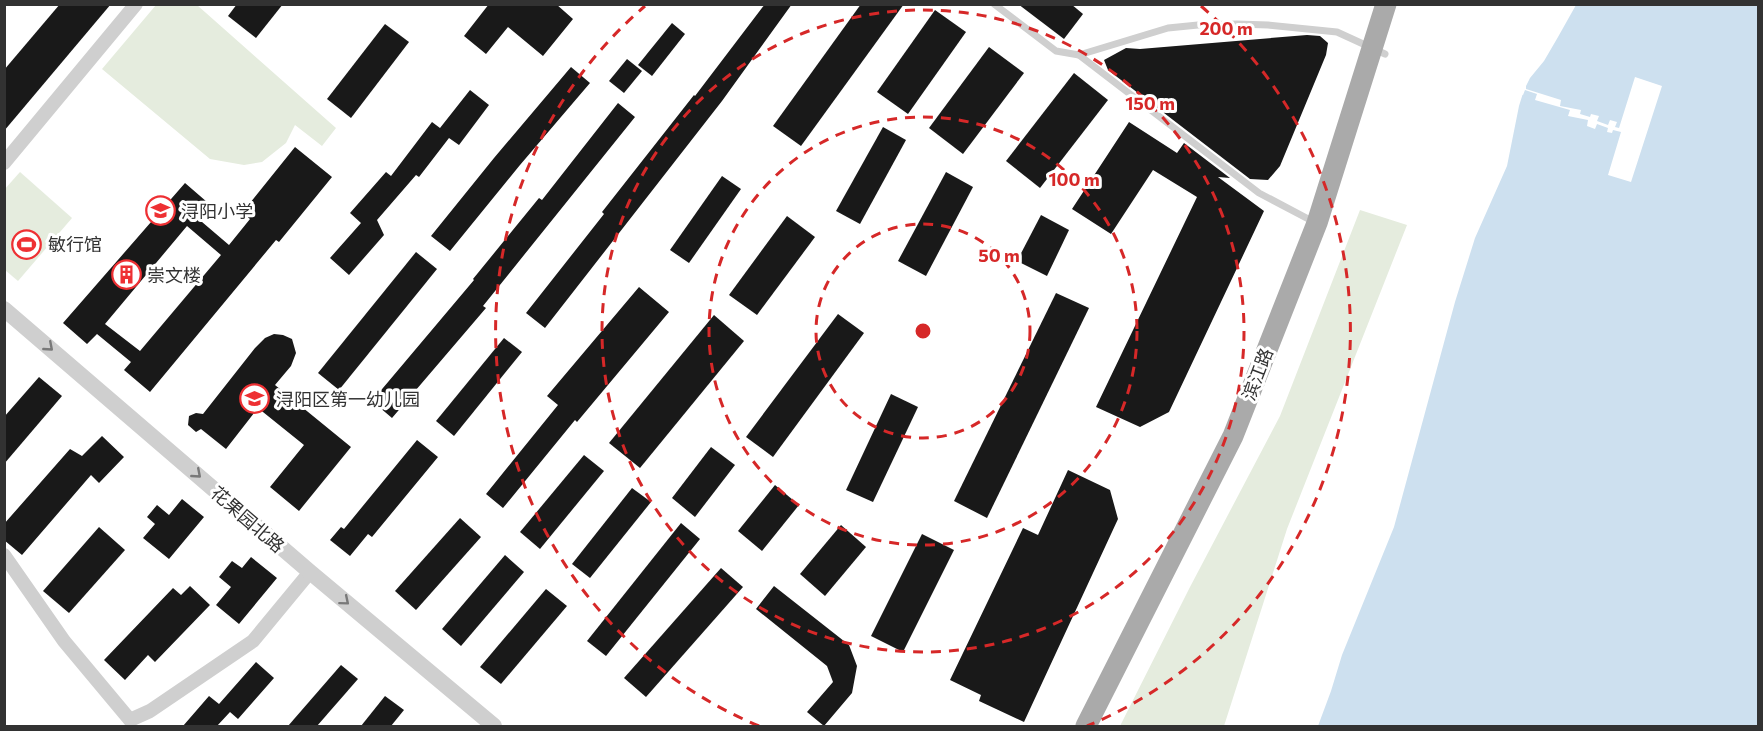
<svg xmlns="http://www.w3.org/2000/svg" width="1763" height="731" viewBox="0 0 1763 731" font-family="Commissioner,'Noto Sans SC',sans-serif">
<rect width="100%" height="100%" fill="#fff"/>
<g fill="#e5ecde">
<path d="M156,5H197L336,128L322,146L295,125L286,143L262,162L244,165L210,159L102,69Z"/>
<path d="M20,172L72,218L18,281L5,270L4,190Z"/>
<path d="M1360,210L1407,225L1287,529L1224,726H1120L1190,587L1280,416Z"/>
</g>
<path fill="#cde0ef" d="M1576,5H1758V726H1318L1331,691L1342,655L1394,527L1455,302L1475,238L1507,166L1519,106L1524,90L1530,78L1544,61L1558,37Z"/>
<path fill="#fff" d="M1635,77L1662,86L1631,182L1608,175L1621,132L1613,130L1612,133L1607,132L1608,128L1597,124L1595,129L1587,126L1588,120L1568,116L1570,110L1535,100L1537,94L1525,90L1523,95L1520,94L1523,86H1526V89L1561,100L1560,106L1581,110L1580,114L1590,117L1591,114L1599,116L1597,121L1608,125L1610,120L1617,122L1615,127L1619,128Z"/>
<g fill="#191919" fill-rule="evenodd">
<path d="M60,4H111L4,131V70Z"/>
<path d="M237,4H283L256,38L228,16Z"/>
<path d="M489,4H556L573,19L543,56L508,27L486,54L464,36Z"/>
<path d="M765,4H792L722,101L545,328L526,313L604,214L602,212L694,95L695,96Z"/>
<path d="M861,4H904L801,146L773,126Z"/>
<path d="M1018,4H1071L1083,14L1064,39Z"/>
<path d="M935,10L966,32L908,114L877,92Z"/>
<path d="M672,23L685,34L652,76L638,65Z"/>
<path d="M385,24L409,42L351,118L327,99Z"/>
<path d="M1307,35L1320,36L1328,43L1326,55L1280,166L1268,180L1250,179L1108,70L1104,60L1126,48L1140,49Z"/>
<path d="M989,47L1024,73L963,154L929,128Z"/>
<path d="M627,59L642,71L624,93L609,81Z"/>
<path d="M571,67L590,83L520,165L450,251L431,236L494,158Z"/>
<path d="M1074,73L1108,100L1040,188L1006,161Z"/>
<path d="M470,90L489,105L459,145L449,138L419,177L416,175L377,220L384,235L349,275L330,258L361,223L350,213L386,172L391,176L432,122L440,128Z"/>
<path d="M618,103L635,117L483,306L486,308L392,418L372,401L474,280L473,279L539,198L542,200Z"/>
<path d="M1129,122L1177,153L1184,143L1230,178L1218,177L1264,211L1169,412L1140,427L1096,407L1197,197L1153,170L1111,234L1072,209Z"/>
<path d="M883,127L906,140L860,224L836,211Z"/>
<path d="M295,147L332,177L279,242L276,240L150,392L124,370L131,362L97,334L87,344L63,323L185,183L207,202L195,216L229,245L250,219L242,213ZM187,226L221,255L140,351L105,324Z"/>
<path d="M946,172L973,187L926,276L898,261Z"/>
<path d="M722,176L741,189L689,263L670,250Z"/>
<path d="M1041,215L1069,230L1047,276L1017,261Z"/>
<path d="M787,216L815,237L757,315L729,295Z"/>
<path d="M416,252L437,269L339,390L318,373Z"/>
<path d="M639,287L669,312L577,422L575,420L503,508L486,494L558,405L547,396Z"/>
<path d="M1056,293L1089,308L987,518L954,501Z"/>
<path d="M838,314L864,333L773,457L746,437Z"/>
<path d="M714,315L744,341L640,468L609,443Z"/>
<path d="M274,334L283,335L292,339L296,353L291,366L275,385L351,447L299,511L270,487L304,445L258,408L226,449L201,429L196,432L188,425L189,416L196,413L203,414L255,348L265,338Z"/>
<path d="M504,338L522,352L454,436L436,421Z"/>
<path d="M39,377L62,396L4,464V417Z"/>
<path d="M891,394L918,407L873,502L846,490Z"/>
<path d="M102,436L124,457L99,483L91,475L22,555L4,540V524L70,449L82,456Z"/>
<path d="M417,440L438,457L372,537L368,534L350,556L330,540L341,527L344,529Z"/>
<path d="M711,447L735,465L695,517L672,498Z"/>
<path d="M584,455L604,471L540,549L520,532Z"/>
<path d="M1068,470L1110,490L1118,519L1024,722L979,701L981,695L950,680L1023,528L1038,535Z"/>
<path d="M775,485L799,505L762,551L738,531Z"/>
<path d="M632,488L651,502L590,578L572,564Z"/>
<path d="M182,499L204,517L169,559L143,538L155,524L147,517L157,505L169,515Z"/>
<path d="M460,518L481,537L416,610L395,591Z"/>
<path d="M681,523L700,539L606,656L587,641Z"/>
<path d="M841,525L866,547L825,596L800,574Z"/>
<path d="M99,527L125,550L69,613L43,591Z"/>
<path d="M922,534L954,550L903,652L871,636Z"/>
<path d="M505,555L524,572L461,646L442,629Z"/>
<path d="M251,557L277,578L239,624L216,605L231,587L219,577L232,561L242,568Z"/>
<path d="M721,568L743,587L646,697L624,678Z"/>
<path d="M190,586L210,605L155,662L148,655L125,680L104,660L173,588L181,595Z"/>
<path d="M774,586L849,645L857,666L852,693L824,726L807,712L833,682L827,666L756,609Z"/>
<path d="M546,589L567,606L501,684L480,667Z"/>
<path d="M256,662L274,678L238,719L230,712L217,726H183L209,696L219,704Z"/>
<path d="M341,665L358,679L317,726H288Z"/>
<path d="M385,696L404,710L391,726H361Z"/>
</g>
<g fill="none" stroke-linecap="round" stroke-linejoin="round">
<g stroke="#cfcfcf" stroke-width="7">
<path d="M994,4L1056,51L1079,55L1168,28L1198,25L1237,24L1268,25L1337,32L1385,54"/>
<path d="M1079,55L1259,193L1314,222"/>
</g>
<g stroke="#cfcfcf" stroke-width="14">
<path d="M4,163L136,4"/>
<path d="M4,555L64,641L130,720L150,711L253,641L310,572"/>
</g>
<path stroke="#cfcfcf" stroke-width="16" d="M4,309L310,572L494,726"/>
<path stroke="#aaa" stroke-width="21" d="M1086,726L1233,436L1317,223L1386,4"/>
</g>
<defs><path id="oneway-chevron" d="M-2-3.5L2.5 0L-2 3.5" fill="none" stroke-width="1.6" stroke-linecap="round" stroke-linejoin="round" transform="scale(1.5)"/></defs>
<g stroke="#797979">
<use href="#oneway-chevron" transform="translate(49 347) rotate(41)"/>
<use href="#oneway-chevron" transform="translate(197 474) rotate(41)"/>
<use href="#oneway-chevron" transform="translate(345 601) rotate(40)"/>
</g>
<g fill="none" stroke="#d62828" stroke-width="3" stroke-dasharray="10 8">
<circle cx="923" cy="331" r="107"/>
<circle cx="923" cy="331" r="214"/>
<circle cx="923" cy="331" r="321"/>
<path d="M759 726A428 428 0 0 1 645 6M1201 6A428 428 0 0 1 1087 726"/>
</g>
<defs>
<symbol id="school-ring" viewBox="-11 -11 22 22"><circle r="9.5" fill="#fff" stroke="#ee3033" stroke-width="1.5"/><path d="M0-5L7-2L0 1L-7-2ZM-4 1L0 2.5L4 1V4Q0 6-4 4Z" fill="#ee3033"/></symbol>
<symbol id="stadium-ring" viewBox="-11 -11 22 22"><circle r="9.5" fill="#fff" stroke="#ee3033" stroke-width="1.5"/><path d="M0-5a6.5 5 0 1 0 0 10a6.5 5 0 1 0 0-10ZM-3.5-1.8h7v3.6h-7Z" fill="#ee3033"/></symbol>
<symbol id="building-ring" viewBox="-11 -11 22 22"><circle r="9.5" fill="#fff" stroke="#ee3033" stroke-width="1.5"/><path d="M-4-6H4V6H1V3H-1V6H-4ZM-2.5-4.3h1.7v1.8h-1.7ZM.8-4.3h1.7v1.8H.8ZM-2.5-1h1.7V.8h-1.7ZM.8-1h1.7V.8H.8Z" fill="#ee3033"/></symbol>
</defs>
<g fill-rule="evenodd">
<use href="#school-ring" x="144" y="194" width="33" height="33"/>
<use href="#stadium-ring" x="10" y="228" width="33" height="33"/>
<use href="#building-ring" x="110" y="258" width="33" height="33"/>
<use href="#school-ring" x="238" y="382" width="33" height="33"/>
</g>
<g text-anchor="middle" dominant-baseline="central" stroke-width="6" stroke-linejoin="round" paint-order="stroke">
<g font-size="18" fill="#323232" stroke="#fff" text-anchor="start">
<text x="181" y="211">浔阳小学</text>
<text x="48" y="244">敏行馆</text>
<text x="147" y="275">崇文楼</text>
<text x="276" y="399">浔阳区第一幼儿园</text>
</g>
<g font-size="18" fill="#323232" stroke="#fff">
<text transform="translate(1257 374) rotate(-69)">滨江路</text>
<text transform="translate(248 519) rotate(41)">花果园北路</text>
</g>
</g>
<circle cx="923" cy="331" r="9" fill="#d62828" stroke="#fff" stroke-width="3"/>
<g font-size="18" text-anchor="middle" font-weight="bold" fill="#d62828" stroke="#fff" stroke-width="6" stroke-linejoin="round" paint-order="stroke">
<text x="1226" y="35">200 m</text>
<text x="1150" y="110">150 m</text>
<text x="1074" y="186">100 m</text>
<text x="999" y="262">50 m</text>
</g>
<rect width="1763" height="731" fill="none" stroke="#323232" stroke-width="12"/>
</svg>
